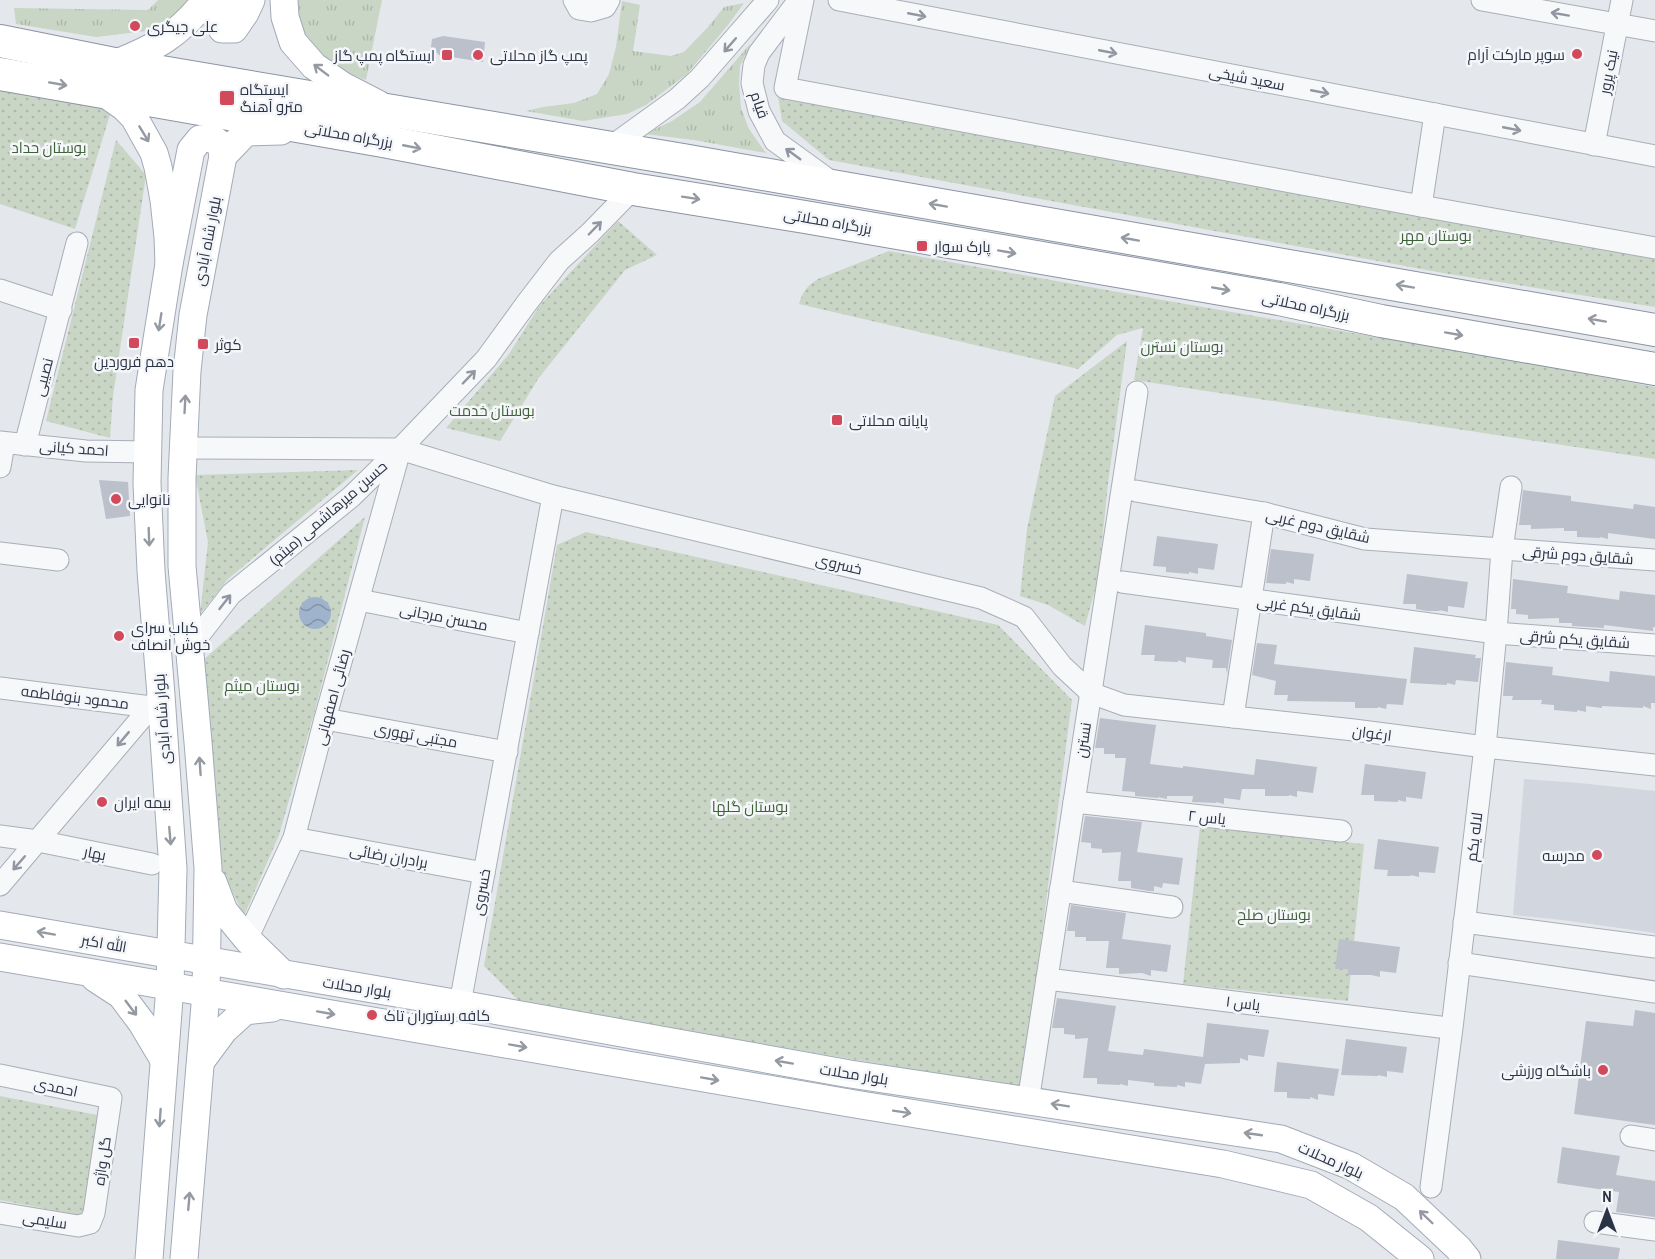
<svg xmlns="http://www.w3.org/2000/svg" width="1655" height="1259" viewBox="0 0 1655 1259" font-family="'Archivo Narrow',Cairo,sans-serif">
<defs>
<pattern id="grass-tufts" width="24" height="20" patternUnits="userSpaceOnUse" patternTransform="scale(1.5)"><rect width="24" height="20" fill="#c9d6c5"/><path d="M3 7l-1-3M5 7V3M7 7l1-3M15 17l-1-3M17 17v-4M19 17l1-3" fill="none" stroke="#adb8ab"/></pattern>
<pattern id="park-dots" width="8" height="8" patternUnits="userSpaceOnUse" patternTransform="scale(1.5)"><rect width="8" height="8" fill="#c9d6c5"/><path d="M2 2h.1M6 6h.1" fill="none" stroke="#adb8ab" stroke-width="1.8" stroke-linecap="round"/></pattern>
<pattern id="water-waves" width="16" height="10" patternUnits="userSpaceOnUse" patternTransform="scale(1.5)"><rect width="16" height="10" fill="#9fb4cc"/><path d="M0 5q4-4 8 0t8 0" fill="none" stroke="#8293a7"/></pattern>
</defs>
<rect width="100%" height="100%" fill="#e4e7ec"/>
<path fill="#d2d6de" d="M1524,779L1579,783L1655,791V933L1562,920L1513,915Z"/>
<g fill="url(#grass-tufts)">
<path d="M158,0H190L185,8L147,31L96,37L16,24L14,8L148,10Z"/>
<path d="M293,0H382L366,80L342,71L309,48L293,20Z"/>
<path d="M622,1L640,5L633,51L671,56L684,52L708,27L724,7L744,3L728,25L687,74L646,105L627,114L583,121L526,111L543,107L574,103L597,94L609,74L616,47Z"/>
<path d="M751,43L740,66L739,84L741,108L749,129L766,153L694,140L645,134L672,121L700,102Z"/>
</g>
<g fill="url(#park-dots)">
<path d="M775,77L1655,238V307L1443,273L829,160L782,121Z"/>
<path d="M0,88L112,108L75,229L0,204Z"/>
<path d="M116,140L146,175L113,396L110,438L46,421Z"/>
<path d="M618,221L657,255L625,270L538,379L500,441L446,428L509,354L540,305Z"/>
<path d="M889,251L1151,298L1538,365L1655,387V459L1134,380L1143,328L1117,335L1078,369L799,304C803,291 807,286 818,279Z"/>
<path d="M1127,341L1108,484L1098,579L1085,626L1048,605L1020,596L1027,529L1055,396Z"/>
<path d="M358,470L228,579L200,614L208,542L195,475Z"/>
<path d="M365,517L314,714L279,835L244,916L218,861L201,662Z"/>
<path d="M586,532L998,625L1072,700L1022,1088L521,1003L484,966L557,545Z"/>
<path d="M1200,827L1364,844L1348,1001L1183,984Z"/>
<path d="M0,1096L102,1116L83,1216L0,1200Z"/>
</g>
<circle fill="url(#water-waves)" cx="315" cy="613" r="16"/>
<g fill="#bbc0ca">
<path d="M443,36L485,42L483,62L439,55L431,47L432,39Z"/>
<path d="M99,480L128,482L130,516L106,519Z"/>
<path d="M1523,490L1571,496V501L1633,509L1634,504L1655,507V539L1608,533V539L1600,537V538L1577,537V531H1564V528L1531,529V525H1519Z"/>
<path d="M1157,536L1218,544L1214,570L1198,568V574L1189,572V574L1166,572V567L1153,566Z"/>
<path d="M1271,549L1314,554L1310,581L1294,579V584L1286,582V584L1266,583Z"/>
<path d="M1407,574L1468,582L1464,608L1448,606V612L1439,610L1440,611H1427L1416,609V604H1403Z"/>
<path d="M1513,579L1568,586L1567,593L1619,600L1620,591L1655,595V627H1653V631L1604,625V628L1572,626V623H1559V618L1528,619V615L1516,614V609H1511Z"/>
<path d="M1145,625L1206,633V636L1232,640L1227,674L1226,668H1212L1213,660L1186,657V663L1178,660V662L1154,661L1155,655H1141Z"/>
<path d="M1257,643L1277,645L1274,664L1407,679L1403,705L1387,704L1386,709L1378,707V708H1355V702L1287,701L1288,695H1274L1276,681L1252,675Z"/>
<path d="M1414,647L1476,655L1475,658H1481L1478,682L1456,680L1455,685L1447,683V685L1410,683Z"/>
<path d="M1506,662L1553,667L1552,675L1609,682L1610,671L1655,676V703H1651V709L1643,706V708L1602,706V708L1586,706V712L1577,710V712L1554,710V705L1541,704L1542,700H1512L1513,696H1503Z"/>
<path d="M1100,718L1156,725L1150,764L1183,768V766L1254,775L1256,759L1317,767L1313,793L1297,791V797L1289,795V796H1265V789H1242L1240,800L1224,798V804L1216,802V803L1192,802L1193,796H1167V799L1158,797V798L1135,796V792L1122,791L1126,758H1115V754H1104V748H1095Z"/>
<path d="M1365,764L1426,772L1422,799L1406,797V802L1398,800V802L1374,801V795H1361Z"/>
<path d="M1085,816L1142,822L1137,852L1183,858L1179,885L1163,883L1162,888L1154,886V891H1149L1131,888V881H1118L1121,852L1102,853V849L1091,848V843L1081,842Z"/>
<path d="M1378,839L1439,847L1435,873L1419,872V877L1411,875V876H1387L1388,870L1374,869Z"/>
<path d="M1071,905L1126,913L1122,939L1171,945L1167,972L1151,970V976L1142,973L1119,974V968H1106L1109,941H1086V937H1075V931H1067Z"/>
<path d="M1339,939L1400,947L1396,973L1380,971V977L1371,975H1348V969H1335Z"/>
<path d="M1057,998L1116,1006L1108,1051L1143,1055L1144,1049L1203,1057L1207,1023L1269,1030L1264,1057L1248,1055V1061L1240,1058V1063L1205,1064L1201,1084L1185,1082V1087L1177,1085V1087L1154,1086V1083L1128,1080V1086L1120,1084V1085L1097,1084V1078H1083L1088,1038L1075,1039V1035L1064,1034V1028H1052Z"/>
<path d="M1635,1010L1655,1013V1125L1574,1114L1586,1021L1633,1026Z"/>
<path d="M1346,1039L1407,1047L1403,1073L1387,1071V1077L1378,1075V1076L1341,1075Z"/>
<path d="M1277,1062L1339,1069L1334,1096L1318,1094V1100L1310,1097V1099L1287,1098V1092H1274Z"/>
<path d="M1562,1147L1620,1156L1616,1175L1655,1181V1217L1616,1212L1619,1192L1557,1183Z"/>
<path d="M1558,1240L1620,1248L1618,1259H1556Z"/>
</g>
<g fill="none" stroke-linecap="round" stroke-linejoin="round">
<defs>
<g id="minor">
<path d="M574,0L579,9L591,11L605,7L609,0"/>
<path d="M799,0L759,53L754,65L752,83L759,111L775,141L833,183"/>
<path d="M803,0L785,88L1421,206L1435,114"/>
<path d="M839,0L1655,156"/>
<path d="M1482,0L1655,31"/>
<path d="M1594,145L1622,0"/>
<path d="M609,148L677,99L700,78L768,0"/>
<path d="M1421,206L1655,248"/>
<path d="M0,290L61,310"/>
<path d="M0,442L86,451L148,452"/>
<path d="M25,445L77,243"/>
<path d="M183,448L400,449L553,496L981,598L1024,617L1062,666L1091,693L1124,705L1354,730L1485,747L1655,765"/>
<path d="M0,467L4,443"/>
<path d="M1136,491L1264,513L1365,539L1655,560"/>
<path d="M0,553L58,560"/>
<path d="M1122,582L1496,633L1655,645"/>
<path d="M359,600L528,633"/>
<path d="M189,648L231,594L351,497L400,449L486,359L526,304L559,261L590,233L633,189"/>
<path d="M0,688L151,707"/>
<path d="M1233,717L1264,513"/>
<path d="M325,719L507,752"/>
<path d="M1074,802L1341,831"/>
<path d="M0,836L38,841L152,864"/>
<path d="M294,838L484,873"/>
<path d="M0,885L161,695"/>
<path d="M1060,891L1172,907"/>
<path d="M1464,922L1655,947"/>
<path d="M247,939L294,838L325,719L400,450"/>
<path d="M1459,963L1655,992"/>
<path d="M1047,979L1440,1027"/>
<path d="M460,1004L553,496"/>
<path d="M0,1075L111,1098L94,1213L90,1223L78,1226L0,1213"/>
<path d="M1030,1089L1137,392"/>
<path d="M1631,1136L1655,1140"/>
<path d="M1431,1187L1452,1028L1485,747L1496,633L1502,549L1511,487"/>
<path d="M1595,1222L1655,1230"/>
</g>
<g id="major">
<path d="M227,0L217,19L222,29H234L245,13L251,0"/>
<path d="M284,0L285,17L293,42L314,66L343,86L378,104"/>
<path d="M114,64C155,48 179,35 206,0"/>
<path d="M104,93L124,107L134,117L154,153L158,167L164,200L168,237L169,264L149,390L147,483L151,571L161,695L173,869L170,986L149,1259"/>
<path d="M223,156L246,132L281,131"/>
<path d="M169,264L191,150L200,139L212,138L221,145L223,156L193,315L187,371L182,478V566L198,742L208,868L206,993L184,1259"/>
<path d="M213,882L224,911L247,939L284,975"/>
<path d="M0,925L460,1004L850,1074L1281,1139L1351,1166L1404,1197L1458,1248L1467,1259"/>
<path d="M0,957L855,1104L1223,1164L1311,1185L1369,1218L1420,1259"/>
<path d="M95,978L121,995L142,1023L164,1060"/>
<path d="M201,1061L224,1030L245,1011L272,1008"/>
</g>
<g id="highway">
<path d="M0,41L114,64L683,160L1655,330"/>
<path d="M0,74L383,141L633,189L805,217L1279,299L1381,321L1655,369"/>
</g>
</defs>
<use href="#minor" stroke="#a9aeb7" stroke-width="23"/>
<use href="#major" stroke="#a3abb8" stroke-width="29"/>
<use href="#highway" stroke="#8b94a3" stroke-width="34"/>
<use href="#minor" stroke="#f7f8fa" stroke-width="21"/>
<use href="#major" stroke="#fff" stroke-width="27"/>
<use href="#highway" stroke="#fff" stroke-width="32"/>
</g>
<defs><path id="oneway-shaft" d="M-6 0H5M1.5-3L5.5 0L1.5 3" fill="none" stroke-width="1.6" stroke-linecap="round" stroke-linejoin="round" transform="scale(1.5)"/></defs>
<g stroke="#9196a0">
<use href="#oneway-shaft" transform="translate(1560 14) rotate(-170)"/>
<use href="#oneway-shaft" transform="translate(917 15) rotate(11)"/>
<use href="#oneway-shaft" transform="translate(730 45) rotate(131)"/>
<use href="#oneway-shaft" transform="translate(1108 52) rotate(11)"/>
<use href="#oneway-shaft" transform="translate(1320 92) rotate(11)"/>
<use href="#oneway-shaft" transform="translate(1512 129) rotate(11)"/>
<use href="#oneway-shaft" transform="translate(793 154) rotate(-144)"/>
<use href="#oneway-shaft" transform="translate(595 228) rotate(-46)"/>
<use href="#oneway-shaft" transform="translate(469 377) rotate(-46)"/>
<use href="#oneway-shaft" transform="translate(225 602) rotate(-52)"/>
<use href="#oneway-shaft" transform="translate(123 739) rotate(130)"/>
<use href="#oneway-shaft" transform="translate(19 863) rotate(131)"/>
</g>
<g stroke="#959aa2">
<use href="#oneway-shaft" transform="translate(321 70) rotate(-143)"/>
<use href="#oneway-shaft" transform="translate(58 84) rotate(10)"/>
<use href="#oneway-shaft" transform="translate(144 134) rotate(59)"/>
<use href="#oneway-shaft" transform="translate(412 147) rotate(11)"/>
<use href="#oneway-shaft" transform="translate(691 198) rotate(9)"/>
<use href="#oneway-shaft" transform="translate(938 205) rotate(-170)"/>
<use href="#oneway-shaft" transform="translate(1130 239) rotate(-170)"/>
<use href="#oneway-shaft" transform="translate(1007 252) rotate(10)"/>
<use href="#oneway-shaft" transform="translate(1405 286) rotate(-170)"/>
<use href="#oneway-shaft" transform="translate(1221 289) rotate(10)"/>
<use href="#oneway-shaft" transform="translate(1597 320) rotate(-170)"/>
<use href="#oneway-shaft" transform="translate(160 322) rotate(99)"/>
<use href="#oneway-shaft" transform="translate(1454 334) rotate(10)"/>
<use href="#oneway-shaft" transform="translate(185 404) rotate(-87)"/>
<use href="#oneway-shaft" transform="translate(149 537) rotate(88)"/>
<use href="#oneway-shaft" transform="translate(200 766) rotate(-94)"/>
<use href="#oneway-shaft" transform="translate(170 836) rotate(85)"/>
<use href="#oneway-shaft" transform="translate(46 933) rotate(-170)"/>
<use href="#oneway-shaft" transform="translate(131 1008) rotate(53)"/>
<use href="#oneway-shaft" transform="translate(326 1013) rotate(10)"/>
<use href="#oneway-shaft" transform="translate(518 1046) rotate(10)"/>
<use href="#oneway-shaft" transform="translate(784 1062) rotate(-170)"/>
<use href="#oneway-shaft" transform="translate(710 1079) rotate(10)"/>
<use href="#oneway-shaft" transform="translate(1060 1105) rotate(-171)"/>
<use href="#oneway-shaft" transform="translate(902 1112) rotate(9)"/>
<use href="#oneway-shaft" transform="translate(160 1118) rotate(94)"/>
<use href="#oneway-shaft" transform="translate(1253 1134) rotate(-172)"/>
<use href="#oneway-shaft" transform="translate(189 1201) rotate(-85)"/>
<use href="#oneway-shaft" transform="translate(1426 1217) rotate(-136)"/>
</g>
<g fill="#d1495b" stroke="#f4f6f9" stroke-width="2">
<circle cx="135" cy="26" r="6"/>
<circle cx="1577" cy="54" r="6"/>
<rect x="441" y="49" width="12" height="12" rx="3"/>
<circle cx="478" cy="55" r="6"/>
<rect x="219" y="90" width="16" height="16" rx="3"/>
<rect x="916" y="240" width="12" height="12" rx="3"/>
<rect x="128" y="337" width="12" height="12" rx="3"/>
<rect x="197" y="338" width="12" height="12" rx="3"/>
<rect x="831" y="414" width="12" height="12" rx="3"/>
<circle cx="116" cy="499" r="6"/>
<circle cx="119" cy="636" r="6"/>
<circle cx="102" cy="802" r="6"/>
<circle cx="1597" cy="855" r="6"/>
<circle cx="372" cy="1015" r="6"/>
<circle cx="1603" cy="1070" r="6"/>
</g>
<g text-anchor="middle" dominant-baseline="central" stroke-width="5" stroke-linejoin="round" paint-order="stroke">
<g font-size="15" fill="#2b3445" stroke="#f4f6f9" text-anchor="start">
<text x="147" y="26">علی جیگری</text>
<text x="1565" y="54" text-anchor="end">سوپر مارکت آرام</text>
<text x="435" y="55" text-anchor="end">ایستگاه پمپ گاز</text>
<text x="490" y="55">پمپ گاز محلاتی</text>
<text x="240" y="89">ایستگاه<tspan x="240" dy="17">مترو آهنگ</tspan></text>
<text x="934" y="246">پارک سوار</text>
<text x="215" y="344">کوثر</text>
<text x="134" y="361" text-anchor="middle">دهم فروردین</text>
<text x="849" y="420">پایانه محلاتی</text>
<text x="128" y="499">نانوایی</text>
<text x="131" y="627">کباب سرای<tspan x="131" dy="17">خوش انصاف</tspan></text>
<text x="114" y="802">بیمه ایران</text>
<text x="1585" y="855" text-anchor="end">مدرسه</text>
<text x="384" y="1015">کافه رستوران تاک</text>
<text x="1591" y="1070" text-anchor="end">باشگاه ورزشی</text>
</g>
<g font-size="15" fill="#2b3445" stroke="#f4f6f9">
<text transform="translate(1608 72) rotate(-79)">نیک پرور</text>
<text transform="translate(1247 78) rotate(11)">سعید شیخی</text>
<text transform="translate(760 105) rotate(71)">قیام</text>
<text transform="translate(349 135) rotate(10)">بزرگراه محلاتی</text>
<text transform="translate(828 221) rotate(10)">بزرگراه محلاتی</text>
<text transform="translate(207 241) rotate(-79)">بلوار شاه آبادی</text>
<text transform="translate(1306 306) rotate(12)">بزرگراه محلاتی</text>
<text transform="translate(43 377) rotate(-75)">نصیبی</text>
<text transform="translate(74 448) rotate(4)">احمد کیانی</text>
<text transform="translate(328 513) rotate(-41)">حسین میرهاشمی (میثم)</text>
<text transform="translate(1318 526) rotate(13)">شقایق دوم غربی</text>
<text transform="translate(1578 555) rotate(4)">شقایق دوم شرقی</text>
<text transform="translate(839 564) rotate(13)">خسروی</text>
<text transform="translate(1309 608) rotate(8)">شقایق یکم غربی</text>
<text transform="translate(444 617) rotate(11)">محسن مرجانی</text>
<text transform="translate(1575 639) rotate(4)">شقایق یکم شرقی</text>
<text transform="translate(75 697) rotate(7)">محمود بنوفاطمه</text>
<text transform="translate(332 697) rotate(-75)">رضائی اصفهانی</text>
<text transform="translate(162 719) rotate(-94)">بلوار شاه آبادی</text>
<text transform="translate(1372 733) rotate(7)">ارغوان</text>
<text transform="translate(416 735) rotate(10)">مجتبی تهوری</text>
<text transform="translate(1083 740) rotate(-81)">نسترن</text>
<text transform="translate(1207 817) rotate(6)">یاس ۲</text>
<text transform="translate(1474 837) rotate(-83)">لاله یکم</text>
<text transform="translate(95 853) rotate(11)">بهار</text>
<text transform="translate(389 856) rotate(10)">برادران رضائی</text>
<text transform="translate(481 892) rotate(-80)">خسروی</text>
<text transform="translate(104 943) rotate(10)">الله اکبر</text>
<text transform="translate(357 987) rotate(9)">بلوار محلات</text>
<text transform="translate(1243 1003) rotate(7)">یاس ۱</text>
<text transform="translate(854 1074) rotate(9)">بلوار محلات</text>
<text transform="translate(56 1087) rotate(12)">احمدی</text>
<text transform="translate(1331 1160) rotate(24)">بلوار محلات</text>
<text transform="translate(102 1161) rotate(-82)">گل واژه</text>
<text transform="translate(45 1220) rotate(9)">سلیمی</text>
</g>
<g font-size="15" fill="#3f6138" stroke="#f4f6f9">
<text x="49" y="147">بوستان حداد</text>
<text x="1436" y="235">بوستان مهر</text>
<text x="1182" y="346">بوستان نسترن</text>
<text x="492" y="410">بوستان خدمت</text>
<text x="262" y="685">بوستان میثم</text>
<text x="750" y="806">بوستان گلها</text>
<text x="1274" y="914">بوستان صلح</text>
</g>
</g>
<g transform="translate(1607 1211)" stroke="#f4f6f9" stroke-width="4.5" paint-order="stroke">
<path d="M0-4.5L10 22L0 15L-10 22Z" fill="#2b3445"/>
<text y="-9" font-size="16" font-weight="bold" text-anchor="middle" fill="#2b3445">N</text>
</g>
</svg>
